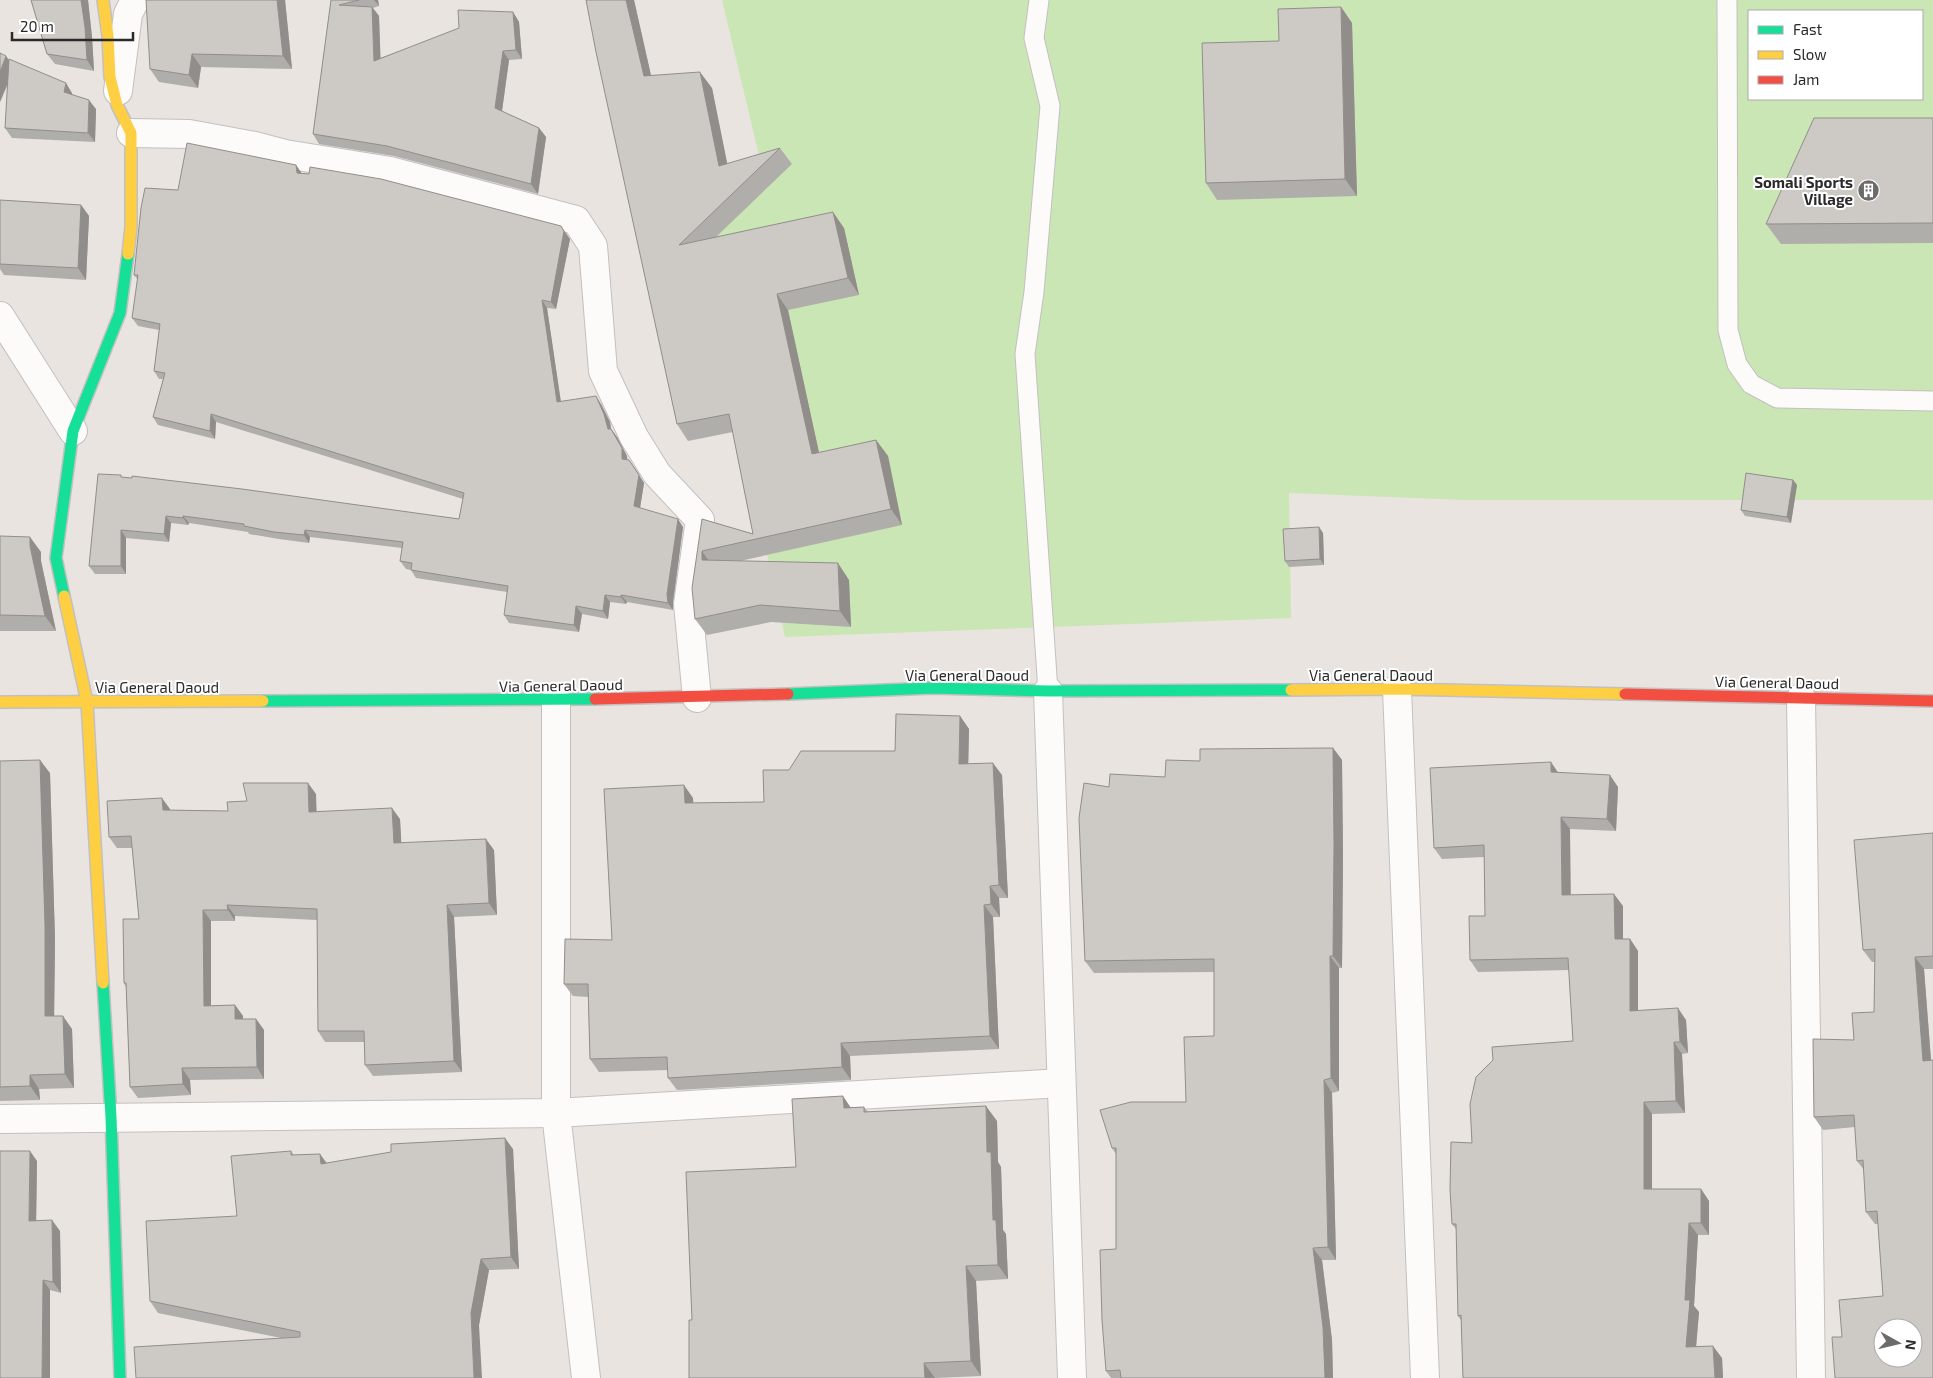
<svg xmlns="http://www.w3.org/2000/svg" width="1933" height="1378" viewBox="0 0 1933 1378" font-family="'Exo 2',sans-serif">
<rect width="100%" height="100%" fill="#e9e4df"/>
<path fill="#cbe6b5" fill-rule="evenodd" d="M722,0H1933V500H1464L1289,493L1291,618L785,637L689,197L765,181ZM1749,11H1922V99H1749Z"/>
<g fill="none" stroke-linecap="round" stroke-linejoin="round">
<defs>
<g id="lane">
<path d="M1039,0L1034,38L1050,106L1034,292L1025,354L1048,691"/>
<path d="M1727,0L1728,330L1737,364L1751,384L1777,398L1933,401"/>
</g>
<g id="street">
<path d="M118,91L128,14L135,0"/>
<path d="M131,133L189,134L255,146L285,154L390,171L576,220L593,246L603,371L634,437L657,474L700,520L688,604L697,698"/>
<path d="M0,316L73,431"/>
<path d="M1397,689L1425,1378"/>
<path d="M1048,691L1072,1378"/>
<path d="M1801,698L1811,1378"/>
<path d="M556,700V1113L586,1378"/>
<path d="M0,1119L556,1113L1061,1083"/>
</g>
<g id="fast">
<path d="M64,596L56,558L73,431L120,313L128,254"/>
<path d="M788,694L933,688L1048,691L1291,690"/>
<path d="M263,701L595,699"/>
<path d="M103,983L111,1117L120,1378"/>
</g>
<g id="slow">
<path d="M103,0L108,36L110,77L117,105L131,133V227L128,254"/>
<path d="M64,596L87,702L103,983"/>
<path d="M1291,690L1397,689L1625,694"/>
<path d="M0,702L263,701"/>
</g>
<g id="jam">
<path d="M1625,694L1933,701"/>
<path d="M595,699L788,694"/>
</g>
</defs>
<use href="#lane" stroke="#c2c0c1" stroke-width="21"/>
<use href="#street" stroke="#c2c0c1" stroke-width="30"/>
<use href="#fast" stroke="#c2c0c1" stroke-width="14"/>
<use href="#slow" stroke="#c2c0c1" stroke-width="14"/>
<use href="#jam" stroke="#c2c0c1" stroke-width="14"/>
<use href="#lane" stroke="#fcfbfa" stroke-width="19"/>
<use href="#street" stroke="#fcfbfa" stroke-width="28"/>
<use href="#fast" stroke="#16e098" stroke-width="11"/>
<use href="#slow" stroke="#ffcf43" stroke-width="11"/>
<use href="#jam" stroke="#f24e42" stroke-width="11"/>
</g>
<g fill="#b0aeaa">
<path d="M31,0H88L92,37L94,71L55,64L47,54Z"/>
<path d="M285,0L292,69L201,67L198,88L159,82L150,69Z"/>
<path d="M331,0H378L379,6L373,8L379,16L380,58L513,12L519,22L522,59L509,60L502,111L539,128L546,137L538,194L394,156L319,144L313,134Z"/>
<path d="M586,0H634L651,76L712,88L727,164L780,148L792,164L716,237L844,228L859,295L788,310L819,453L876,440L888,456L902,525L740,561L849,580L851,627L771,622L707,635L695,619L702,519L753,534L733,432L688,441L677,424Z"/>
<path d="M1341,7L1352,23L1357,196L1217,200L1206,183Z"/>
<path d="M0,53L9,60L72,93V95L96,109L95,142L12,138L5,128L8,84L0,102Z"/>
<path d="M1933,118V243L1781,244L1766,224Z"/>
<path d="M296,165L301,173L570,239L556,309L547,308L561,402L601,404L610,422L611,429L617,437L627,456V460L635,468L644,483L640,508L683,527L673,602V610L627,602L626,604L610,602L608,619L582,614L579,632L509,623L504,615L507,592L416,578L411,570L406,569L400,561L402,548L310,537L309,543L279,539L249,534L248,532L189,523L188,525L171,523L169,542L126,538V574H95L89,566L122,477L459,519L463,499L216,422L215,439L158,425L153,417L163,379H159L154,371L159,330L138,326L132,318L138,280L134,275L178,190Z"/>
<path d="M0,200L81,205L89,216L86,280L4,275L0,269Z"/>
<path d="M1793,480L1797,485L1791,523L1745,516L1741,510Z"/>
<path d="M1319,527L1323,533L1324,565L1289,567L1285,561Z"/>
<path d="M0,536L41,552V561L56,631H0Z"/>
<path d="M960,716L969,729L968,764L1002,775L1008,898H999L1000,917H993L999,1049L850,1056L851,1080L677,1090L668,1078V1070L599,1072L590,1059L588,997L573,996L564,984L612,940L693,798V803L764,802L789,770L895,751Z"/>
<path d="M1333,748L1342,760L1343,856L1342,968H1339V1091L1332,1093L1336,1260H1322L1332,1340L1333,1378H1111L1106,1371L1116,1249V1154L1112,1148L1186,1102L1214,1036V972L1094,973L1085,961L1109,787L1165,777L1200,761Z"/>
<path d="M0,761L50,773L55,939L54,1016L72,1029L74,1088L39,1089L40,1100L0,1101Z"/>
<path d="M1558,772L1618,787L1616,831L1570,829V895L1623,906V939H1630L1638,951V1010L1686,1020L1688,1053L1682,1054L1685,1113L1652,1114V1189H1701L1709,1201V1235H1698L1694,1306L1699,1312L1696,1347L1722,1358L1723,1378H1463L1461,1320L1458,1316L1456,1229L1452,1224L1472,1143L1573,1041L1569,970L1478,972L1470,960L1485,916L1484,857L1442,859L1434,848Z"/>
<path d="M316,794V812L400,819L401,843L494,850L497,915L454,917L462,1072L373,1076L365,1065L364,1042H325L318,1031L317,920L235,916V921H211V1006L235,1005L243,1016V1019H256L264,1030V1079L190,1080L191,1095L138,1098L130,1087L126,987L124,983L139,919L132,848H117L109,837L170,809V810L228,811Z"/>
<path d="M1933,833V969H1924L1931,1060L1933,1378L1842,1337L1883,1296L1878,1224H1875L1866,1212L1864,1170L1857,1161L1855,1127L1823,1130L1814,1117L1854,1040L1874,1012L1875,962H1872L1863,950Z"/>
<path d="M851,1107H864L868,1112L997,1121L998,1162L1001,1167L1003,1230L1006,1234L1008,1279L976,1281L981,1376L935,1378H689L692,1320Z"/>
<path d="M513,1149L519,1269L489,1270L479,1325L281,1338L158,1313L150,1301L237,1216L291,1151L294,1155L320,1154L327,1163Z"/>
<path d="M37,1161L36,1221L60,1231L61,1293L50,1290L0,1378Z"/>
</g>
<g fill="#908d8b">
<path d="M81,0H88L92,37L94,71L87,60Z"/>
<path d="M277,0H285L292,69L283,56Z"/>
<path d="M374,0H378L379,6Z"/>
<path d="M626,0H634L655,93L644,76Z"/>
<path d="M372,7L379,16L381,70L374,61Z"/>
<path d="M1341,7L1352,23L1357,196L1345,179Z"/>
<path d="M513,12L519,22L522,59L516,50Z"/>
<path d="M503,51L509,60L501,118L495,108Z"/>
<path d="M192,54L201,67L198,88L189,75Z"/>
<path d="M6,56L14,67L0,102V72Z"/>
<path d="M700,72L712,88L731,182L719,166Z"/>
<path d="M66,83L72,93L70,102L64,92Z"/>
<path d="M89,100L96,109L95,142L88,133Z"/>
<path d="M539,128L546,137L538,194L531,184Z"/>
<path d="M296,165L301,172L302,181L297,173Z"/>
<path d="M81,205L89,216L86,280L78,268Z"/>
<path d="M833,212L844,228L859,295L848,278Z"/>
<path d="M561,226L570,239L556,309L551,302Z"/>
<path d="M777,294L788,310L823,471L812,454Z"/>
<path d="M542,300L547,308L562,410L557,402Z"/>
<path d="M596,396L601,404L610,422L611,429L617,437L627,456L628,466L622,459L608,429Z"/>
<path d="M211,414L216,422L215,439L210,431Z"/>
<path d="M876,440L888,456L902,525L891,509Z"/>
<path d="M629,460L644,483L639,514L634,506Z"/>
<path d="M1793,480L1797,485L1791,523L1787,517Z"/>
<path d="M166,516L171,523L169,542L164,534Z"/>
<path d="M183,516L189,523L188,525L183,518Z"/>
<path d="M678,519L683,527L673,602V610L668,603L667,594Z"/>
<path d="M1319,527L1323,533L1324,565L1320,559Z"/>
<path d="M121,530L126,538V574L121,566Z"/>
<path d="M305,530L310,537L309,543L304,535Z"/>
<path d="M30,537L41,552V561L56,631L45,616L30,546Z"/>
<path d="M702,551L713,567L702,560Z"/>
<path d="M838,563L849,580L851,627L840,611Z"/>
<path d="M605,595L610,602L608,619L603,611Z"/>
<path d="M621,595L627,602L626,604L621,597Z"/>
<path d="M576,606L582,614L579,632L574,625Z"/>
<path d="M960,716L969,729L968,777L959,764Z"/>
<path d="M1333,748L1342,760L1343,856L1342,968L1333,956Z"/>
<path d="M40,760L50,773L55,939L54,1030L45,1016Z"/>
<path d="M1551,762L1559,774L1551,772Z"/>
<path d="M993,763L1002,775L1008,898L999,885Z"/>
<path d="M1610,775L1618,787L1616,831L1607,819Z"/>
<path d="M308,783L316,794L317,823L309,812Z"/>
<path d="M684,785L693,798L694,815L685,803Z"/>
<path d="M162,798L170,809L171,821L163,810Z"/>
<path d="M392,808L400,819L402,854L394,843Z"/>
<path d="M1561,817L1570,829L1571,907L1562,895Z"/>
<path d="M486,839L494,850L497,915L489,903Z"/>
<path d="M990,886L999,898L1000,917L991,904Z"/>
<path d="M1614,894L1623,906V951L1615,939Z"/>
<path d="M227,905L235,916V921L228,910Z"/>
<path d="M447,905L454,917L462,1072L454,1061Z"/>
<path d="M984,905L993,917L999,1049L990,1036Z"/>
<path d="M203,910L211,921V1017L204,1006Z"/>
<path d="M1630,939L1638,951V1023L1630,1011Z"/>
<path d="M1330,956L1339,968V1091L1331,1078Z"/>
<path d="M1915,957L1924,969L1932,1073L1923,1061Z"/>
<path d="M235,1005L243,1016V1030L235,1019Z"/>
<path d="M1678,1008L1686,1020L1688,1053L1680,1042Z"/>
<path d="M63,1016L72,1029L74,1088L65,1074Z"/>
<path d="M256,1019L264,1030V1079L257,1067Z"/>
<path d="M1674,1042L1682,1054L1685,1113L1676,1101Z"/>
<path d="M841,1043L850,1056L851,1080L842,1067Z"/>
<path d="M182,1068L190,1080L191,1095L183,1084Z"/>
<path d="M30,1075L39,1089L40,1100L30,1086Z"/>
<path d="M1324,1080L1332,1093L1336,1260L1328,1247Z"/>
<path d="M843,1096L853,1111L844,1108Z"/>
<path d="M1644,1102L1652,1114V1201L1644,1189Z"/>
<path d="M986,1106L997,1121L998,1162L1001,1167L1003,1230L1006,1234L1008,1279L998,1265L993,1220L987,1152Z"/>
<path d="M505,1138L513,1149L519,1269L511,1257Z"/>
<path d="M30,1151L37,1161L36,1231L29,1221Z"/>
<path d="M320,1154L328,1166L321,1164Z"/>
<path d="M1701,1189L1709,1201V1235L1701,1223Z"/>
<path d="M52,1220L60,1231L61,1293L53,1282Z"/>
<path d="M1689,1223L1698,1235L1694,1306L1699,1312L1695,1359L1686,1347L1685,1300Z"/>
<path d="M1313,1248L1322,1260L1332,1340L1333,1378H1325Z"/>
<path d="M481,1259L489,1270L479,1325L482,1378H474L471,1313Z"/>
<path d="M966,1266L976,1281L981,1376L971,1361Z"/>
<path d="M43,1280L50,1290V1378H42Z"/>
<path d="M1713,1346L1722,1358L1723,1378H1715Z"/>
<path d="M924,1363L935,1378H925Z"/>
</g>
<g fill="#cdcac6" stroke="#908d8b" fill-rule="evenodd">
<path d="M31,0H81L85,27L87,60L47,54Z"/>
<path d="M146,0H277L283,56L192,54L189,75L150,69Z"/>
<path d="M331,0H359L339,5L372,7L374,61L459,28L458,10L513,12L516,50L503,51L495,108L539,128L531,184L387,146L313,134Z"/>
<path d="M586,0H626L644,76L700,72L719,166L780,148L679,245L833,212L848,278L777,294L812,454L876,440L891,509L702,551V560L838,563L840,611L760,605L695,619L692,588L702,519L753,534L729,414L677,424L596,52Z"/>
<path d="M1341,7L1345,179L1206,183L1202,43L1279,41L1278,9Z"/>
<path d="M0,53L6,56L0,72Z"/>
<path d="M9,59L66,83L64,92L89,100L88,133L5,128Z"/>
<path d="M1814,118H1933V223L1766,224Z"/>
<path d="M187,143L296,165L297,173L309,174L310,167L381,179L561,226L564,231L551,302L542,300L557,402L596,396L604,414L608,429H611L622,448V459L629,460L639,475L634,506L678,519L667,594L668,603L621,595V597L605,595L603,611L576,606L574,625L504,615L508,586L411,570L412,563L400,561L403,542L305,530L304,535L274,532L244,526V524L183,516V518L166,516L164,534L121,530V566H89L98,474L121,475V477L132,478V476L242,489L459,519L464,493L211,414L210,431L153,417L165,373L154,371L160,324L132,318L138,275H134L141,208L145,188L178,190Z"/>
<path d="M0,200L81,205L78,268L0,264Z"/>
<path d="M1746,473L1793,480L1787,517L1741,510Z"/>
<path d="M1319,527L1320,559L1285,561L1283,529Z"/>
<path d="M0,536L30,537V546L45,616L0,615Z"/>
<path d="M896,714L960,716L959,764L993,763L999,885L990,886L991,904L984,905L990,1036L841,1043L842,1067L668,1078L667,1057L590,1059L588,984H564L565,939L612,940L604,789L684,785L685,803L764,802L763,770H789L801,751H895Z"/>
<path d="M1333,748L1334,844L1333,956H1330L1331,1078L1324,1080L1328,1247L1313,1248L1323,1327L1325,1378H1121L1120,1370L1106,1371L1102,1320L1100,1250L1116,1249V1148H1112L1100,1110L1131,1102H1186L1184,1037L1214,1036V959L1085,961L1079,818L1084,783L1109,787L1110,774L1165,777L1166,760L1200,761V749Z"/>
<path d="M40,760L45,926V1016H63L65,1074L30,1075V1086L0,1087V761Z"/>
<path d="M1551,762V772L1610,775L1607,819L1561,817L1562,895L1614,894L1615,939H1630V1011L1678,1008L1680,1042H1674L1676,1101L1644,1102V1189H1701V1223H1689L1685,1300H1690L1686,1347L1713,1346L1715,1378H1463L1461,1315L1458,1316L1456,1224H1452L1450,1189L1451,1142L1472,1143L1470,1104L1476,1077L1493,1060L1492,1047L1573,1041L1568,958L1470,960L1469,916H1485L1484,845L1434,848L1430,768Z"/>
<path d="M243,783H308L309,812L392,808L394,843L486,839L489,903L447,905L454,1061L365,1065L364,1031H318L317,909L227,905L228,910H203L204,1006L235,1005V1019H256L257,1067L182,1068L183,1084L130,1087L126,983H124L123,919H139L131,836L109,837L107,801L162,798L163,810L228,811L227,802L247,801Z"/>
<path d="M1933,833V956L1915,957L1923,1061L1933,1060V1378H1835L1832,1337H1842L1839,1300L1883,1296L1877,1211L1866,1212L1863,1160L1857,1161L1854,1115L1814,1117L1813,1039L1854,1040L1852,1013L1874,1012L1875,949L1863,950L1854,840ZM1883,1328H1913V1358H1883Z"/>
<path d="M843,1096L844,1108L864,1107V1112L986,1106L987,1152H991L993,1220H996L998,1265L966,1266L971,1361L924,1363L925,1378H689V1320H692L686,1172L796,1167L792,1099Z"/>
<path d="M505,1138L511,1257L481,1259L471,1313L474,1378H136L134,1347L300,1337V1332L150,1301L146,1221L237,1216L231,1156L291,1151V1155L320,1154L321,1164L391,1152V1144Z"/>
<path d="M0,1151H30L29,1221L52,1220L53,1282L43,1280L42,1378H0Z"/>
</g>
<defs>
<symbol id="building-disc" viewBox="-11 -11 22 22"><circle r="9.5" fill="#6d6b69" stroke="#fff"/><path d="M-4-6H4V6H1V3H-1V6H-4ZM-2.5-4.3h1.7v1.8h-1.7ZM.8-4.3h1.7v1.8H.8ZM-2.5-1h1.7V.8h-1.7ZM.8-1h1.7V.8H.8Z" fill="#fff"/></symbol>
</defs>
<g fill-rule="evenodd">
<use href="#building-disc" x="1856" y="178" width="25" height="25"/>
</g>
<g text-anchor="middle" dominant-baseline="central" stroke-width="4" stroke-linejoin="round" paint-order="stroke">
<g font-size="15" font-weight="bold" fill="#2a2a2a" stroke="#fff" text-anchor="end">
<text x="1853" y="182">Somali Sports<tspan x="1853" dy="17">Village</tspan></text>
</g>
<g font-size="15" fill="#2a2a2a" stroke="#fff">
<text x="967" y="675">Via General Daoud</text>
<text x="1371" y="675">Via General Daoud</text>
<text transform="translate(1777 682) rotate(1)">Via General Daoud</text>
<text transform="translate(561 685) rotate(-1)">Via General Daoud</text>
<text x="157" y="687">Via General Daoud</text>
</g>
</g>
<rect x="1748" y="10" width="175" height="90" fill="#ffffff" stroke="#aaaaaa"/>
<rect x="1758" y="26" width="25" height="8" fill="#16e098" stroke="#aaaaaa"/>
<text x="1793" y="35" font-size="15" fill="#2a2a2a">Fast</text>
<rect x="1758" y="51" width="25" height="8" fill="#ffcf43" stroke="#aaaaaa"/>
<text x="1793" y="60" font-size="15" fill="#2a2a2a">Slow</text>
<rect x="1758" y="76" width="25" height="8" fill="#f24e42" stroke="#aaaaaa"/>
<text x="1793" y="85" font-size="15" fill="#2a2a2a">Jam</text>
<g transform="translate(1898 1343) rotate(98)"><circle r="24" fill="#ffffff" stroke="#aaaaaa"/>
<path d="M0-4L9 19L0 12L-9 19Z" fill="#6d6b69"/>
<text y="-8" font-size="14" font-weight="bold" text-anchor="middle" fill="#2a2a2a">N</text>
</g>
<path d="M12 32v8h121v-8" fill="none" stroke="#2a2a2a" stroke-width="2.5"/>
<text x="20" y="32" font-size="15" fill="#2a2a2a" stroke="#ffffff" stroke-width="4" paint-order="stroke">20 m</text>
</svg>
